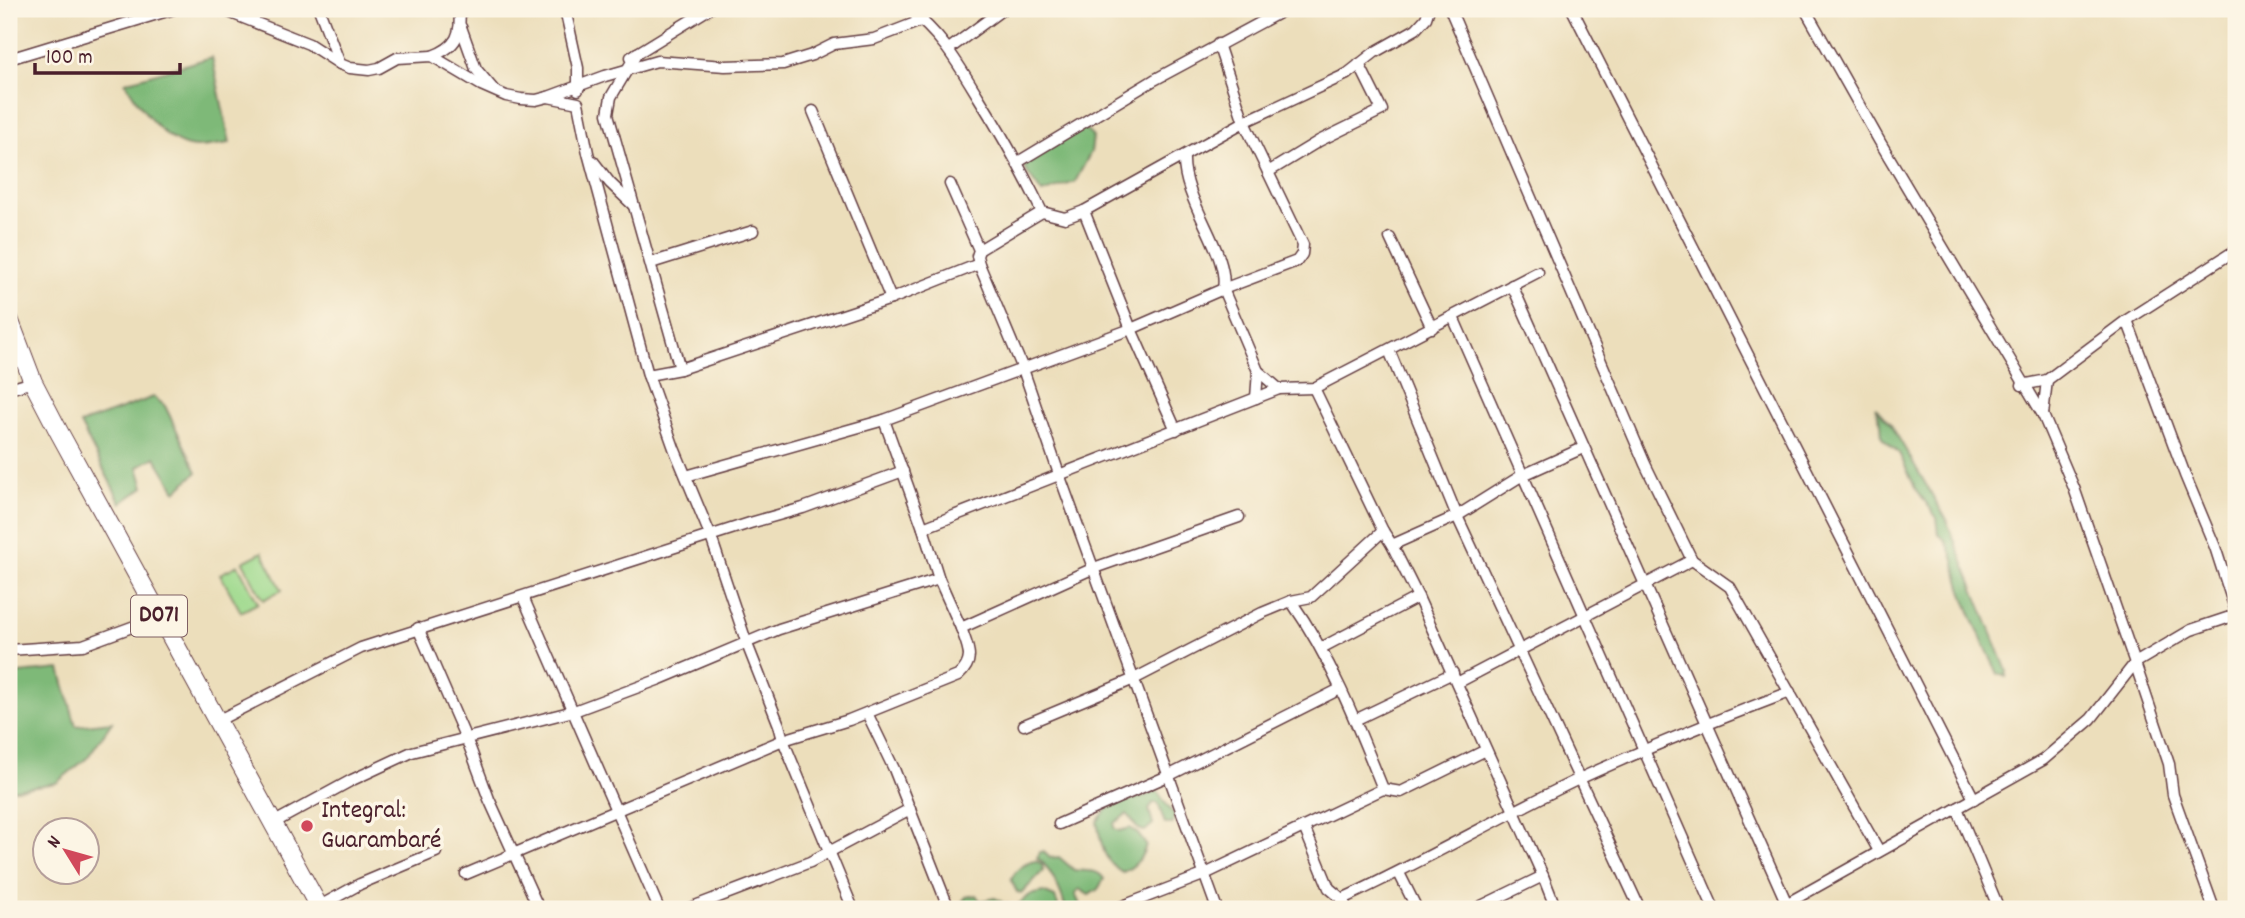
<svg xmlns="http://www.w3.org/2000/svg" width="2245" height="918" viewBox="0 0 2245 918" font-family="Dekko,sans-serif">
<rect width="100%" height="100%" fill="#fcf5e5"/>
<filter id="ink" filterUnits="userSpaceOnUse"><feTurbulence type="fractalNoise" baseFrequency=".0143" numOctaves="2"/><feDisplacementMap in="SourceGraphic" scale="14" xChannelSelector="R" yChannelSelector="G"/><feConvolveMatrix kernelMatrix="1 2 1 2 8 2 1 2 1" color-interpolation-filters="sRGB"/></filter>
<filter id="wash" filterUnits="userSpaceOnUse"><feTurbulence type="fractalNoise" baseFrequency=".00686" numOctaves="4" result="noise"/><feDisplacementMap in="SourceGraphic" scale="28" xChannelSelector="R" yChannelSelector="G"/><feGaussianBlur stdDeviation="1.57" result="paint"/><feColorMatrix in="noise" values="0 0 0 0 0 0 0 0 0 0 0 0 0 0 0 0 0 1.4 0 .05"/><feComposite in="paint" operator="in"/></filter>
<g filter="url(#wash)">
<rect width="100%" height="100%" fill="#ecdebb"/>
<g fill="#9dd98c" stroke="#747c5c" stroke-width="2">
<path d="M262,552L282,590L263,600L243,562Z"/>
<path d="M238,565L258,603L241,612L220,574Z"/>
</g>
<g fill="#7eb978" stroke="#646c52" stroke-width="2">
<path d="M212,57L230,143C219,144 208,147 197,147C166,147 139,106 125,82Z"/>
<path d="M1080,124L1093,137L1091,152L1075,182L1042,193L1027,172L1022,160Z"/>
<path d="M154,397L165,406L197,472L176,491L155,457L138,467L144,487L121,503L80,424Z"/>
<path d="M1875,407L1891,425L1945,517L2007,671L2006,677L1998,674C1986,647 1972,621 1963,593C1955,572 1956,550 1939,534L1937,518L1915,487L1899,453L1882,438L1881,423Z"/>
<path d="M60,669L76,726L112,722L87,758L56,783L9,790V674Z"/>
<path d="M1157,791L1174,815L1173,824H1165L1158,803H1153L1149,810L1153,824L1145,831C1132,829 1136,821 1127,814L1114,823V828L1119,831L1130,828L1138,834L1146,845C1142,858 1136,866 1123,872C1103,864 1101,841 1097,822C1112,799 1118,804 1141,797C1147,796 1151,792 1157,791Z"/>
<path d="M1043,851L1050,858L1059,857L1074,870C1086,872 1097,868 1104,879L1098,889L1089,895L1079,889L1075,894L1082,909H1065C1064,895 1048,864 1037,858L1040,852Z"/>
<path d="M1035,861L1042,864L1043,871L1022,893L1017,892L1011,880C1016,869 1023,864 1035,861Z"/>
<path d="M1043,892L1055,897L1058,905L1057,909H957L966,897L976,895L980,901L995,898L1005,904L1016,906L1030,895Z"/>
</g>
</g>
<g filter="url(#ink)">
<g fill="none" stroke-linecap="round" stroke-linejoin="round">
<defs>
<g id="minor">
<path d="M221,9L309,44L340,64L350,68L369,70L379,68L397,58L432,56L481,85L506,96L521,99L536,100L548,97L605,76L657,61L725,66L783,64L812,55L834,44L874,39L923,20"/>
<path d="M319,9L340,64"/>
<path d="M565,9L578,68V90"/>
<path d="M908,9C942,35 957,62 979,98C1002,135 1023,172 1042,212L1065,218L1084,211L1244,122L1347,74L1375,52L1416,29L1426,18L1429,9"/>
<path d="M1450,9L1645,464L1692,560L1730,587L1879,851"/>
<path d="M1572,9L1974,799"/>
<path d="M461,27L476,69L493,89"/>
<path d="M949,49L1003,9"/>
<path d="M637,53L611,97L608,114L680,369"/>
<path d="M432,56C457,47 462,34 459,9"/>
<path d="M631,57L709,9"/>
<path d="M9,59L174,9"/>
<path d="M548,97L578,103L588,153L648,375L674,448L711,537L747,644L779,725L783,740L853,909"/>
<path d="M813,111L891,299"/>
<path d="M1184,157C1182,201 1230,253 1223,289L1258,371L1279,389"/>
<path d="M593,161L610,183L634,206"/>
<path d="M1018,162L1154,80L1286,9"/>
<path d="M1268,172L1319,141L1382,110L1359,64"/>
<path d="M950,184L979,250L977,256L979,264L1023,369L1059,474L1217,909"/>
<path d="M1084,211L1131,329L1176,430"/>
<path d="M1390,238L1432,328"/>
<path d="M979,250L1042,212"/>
<path d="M651,263L753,231"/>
<path d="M1512,285L1787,904"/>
<path d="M1453,317L1714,909"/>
<path d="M2127,320L2185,475L2215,547L2236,612"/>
<path d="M1389,350L1457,516L1640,909"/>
<path d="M648,375L680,369L891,299L979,264"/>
<path d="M2022,385L2047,380L2127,320L2236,250"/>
<path d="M1314,388L1383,531L1392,545L1418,597L1543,876L1556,909"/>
<path d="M9,389L33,382"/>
<path d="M1256,398L1258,371"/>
<path d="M2043,415L2047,380"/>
<path d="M884,420L923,528L939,579L961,628L1094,568L1239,517"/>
<path d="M686,476L884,420L1131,329L1223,289L1297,261L1302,254L1303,245L1244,122L1218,44"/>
<path d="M923,528L1279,389L1314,388L1538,272"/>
<path d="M1392,545L1457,516L1521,476L1583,448"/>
<path d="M523,597L659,909"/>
<path d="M1291,601C1331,658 1357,724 1383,789L1401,792L1486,750"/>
<path d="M418,628L470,748L489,799L539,909"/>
<path d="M1321,648L1418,597"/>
<path d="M9,650L83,645L159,617"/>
<path d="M1457,683L1692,560"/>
<path d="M867,713L894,769L949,909"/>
<path d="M1355,720L1453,673"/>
<path d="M217,721L361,648L750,523L803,508L903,471"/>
<path d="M1024,725L1134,679L1262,613L1291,601L1311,597L1383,531"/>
<path d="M1957,808L1999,909"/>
<path d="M273,823L352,780L412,752L574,711L660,679L779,629L939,579"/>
<path d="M1059,824L1170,775L1340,689"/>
<path d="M1304,827L1329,888L1342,899L1347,909"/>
<path d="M1399,873L1417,909"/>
<path d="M466,874L783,740L849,720L958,676C976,660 968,648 961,628"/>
<path d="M1342,899C1423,862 1499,817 1579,779C1648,747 1719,719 1790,692"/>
<path d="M318,907L360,884L436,852"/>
<path d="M687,909L810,862L910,809"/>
<path d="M1115,909L1203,875L1383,789"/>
<path d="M1475,909L1543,876"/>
<path d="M1777,909L2043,760L2091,719L2135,663L2074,488L2043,415L1880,142L1805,9"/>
<path d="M2214,909L2173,795L2169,764L2135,663L2191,630L2236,615"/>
</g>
<path id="primary" d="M9,319L33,382L59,432L320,909"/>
</defs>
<use href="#minor" stroke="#623c41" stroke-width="13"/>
<use href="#primary" stroke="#623c41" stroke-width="20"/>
<use href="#minor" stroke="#fff" stroke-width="10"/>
<use href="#primary" stroke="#fff" stroke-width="18"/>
</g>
</g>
<circle fill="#d1495b" stroke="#fcf5e5" stroke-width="2.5" cx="307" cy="826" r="7"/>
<g text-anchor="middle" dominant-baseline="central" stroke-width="7" stroke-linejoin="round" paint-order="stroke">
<rect fill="#fcf5e5" stroke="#7f5f63" stroke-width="2" x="131" y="595.5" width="56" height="41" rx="5"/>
<g font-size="24" font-weight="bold" fill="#4a1f2b">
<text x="159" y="616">D071</text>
</g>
<g font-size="26" fill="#4a1f2b" stroke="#fcf5e5" text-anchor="start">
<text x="321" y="811">Integral:<tspan x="321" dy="30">Guarambaré</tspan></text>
</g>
</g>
<rect width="2245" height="918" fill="none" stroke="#fcf5e5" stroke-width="35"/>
<g transform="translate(66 851) rotate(307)"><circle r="33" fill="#fcf5e5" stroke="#b59f9b" stroke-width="2"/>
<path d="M0-5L12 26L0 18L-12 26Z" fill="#d1495b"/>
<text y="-10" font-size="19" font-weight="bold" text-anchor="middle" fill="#4a1f2b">N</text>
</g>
<path d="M35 63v10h145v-10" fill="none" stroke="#4a1f2b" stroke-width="3.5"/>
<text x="46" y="63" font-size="21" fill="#4a1f2b" stroke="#fcf5e5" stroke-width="5" paint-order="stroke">100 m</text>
</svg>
